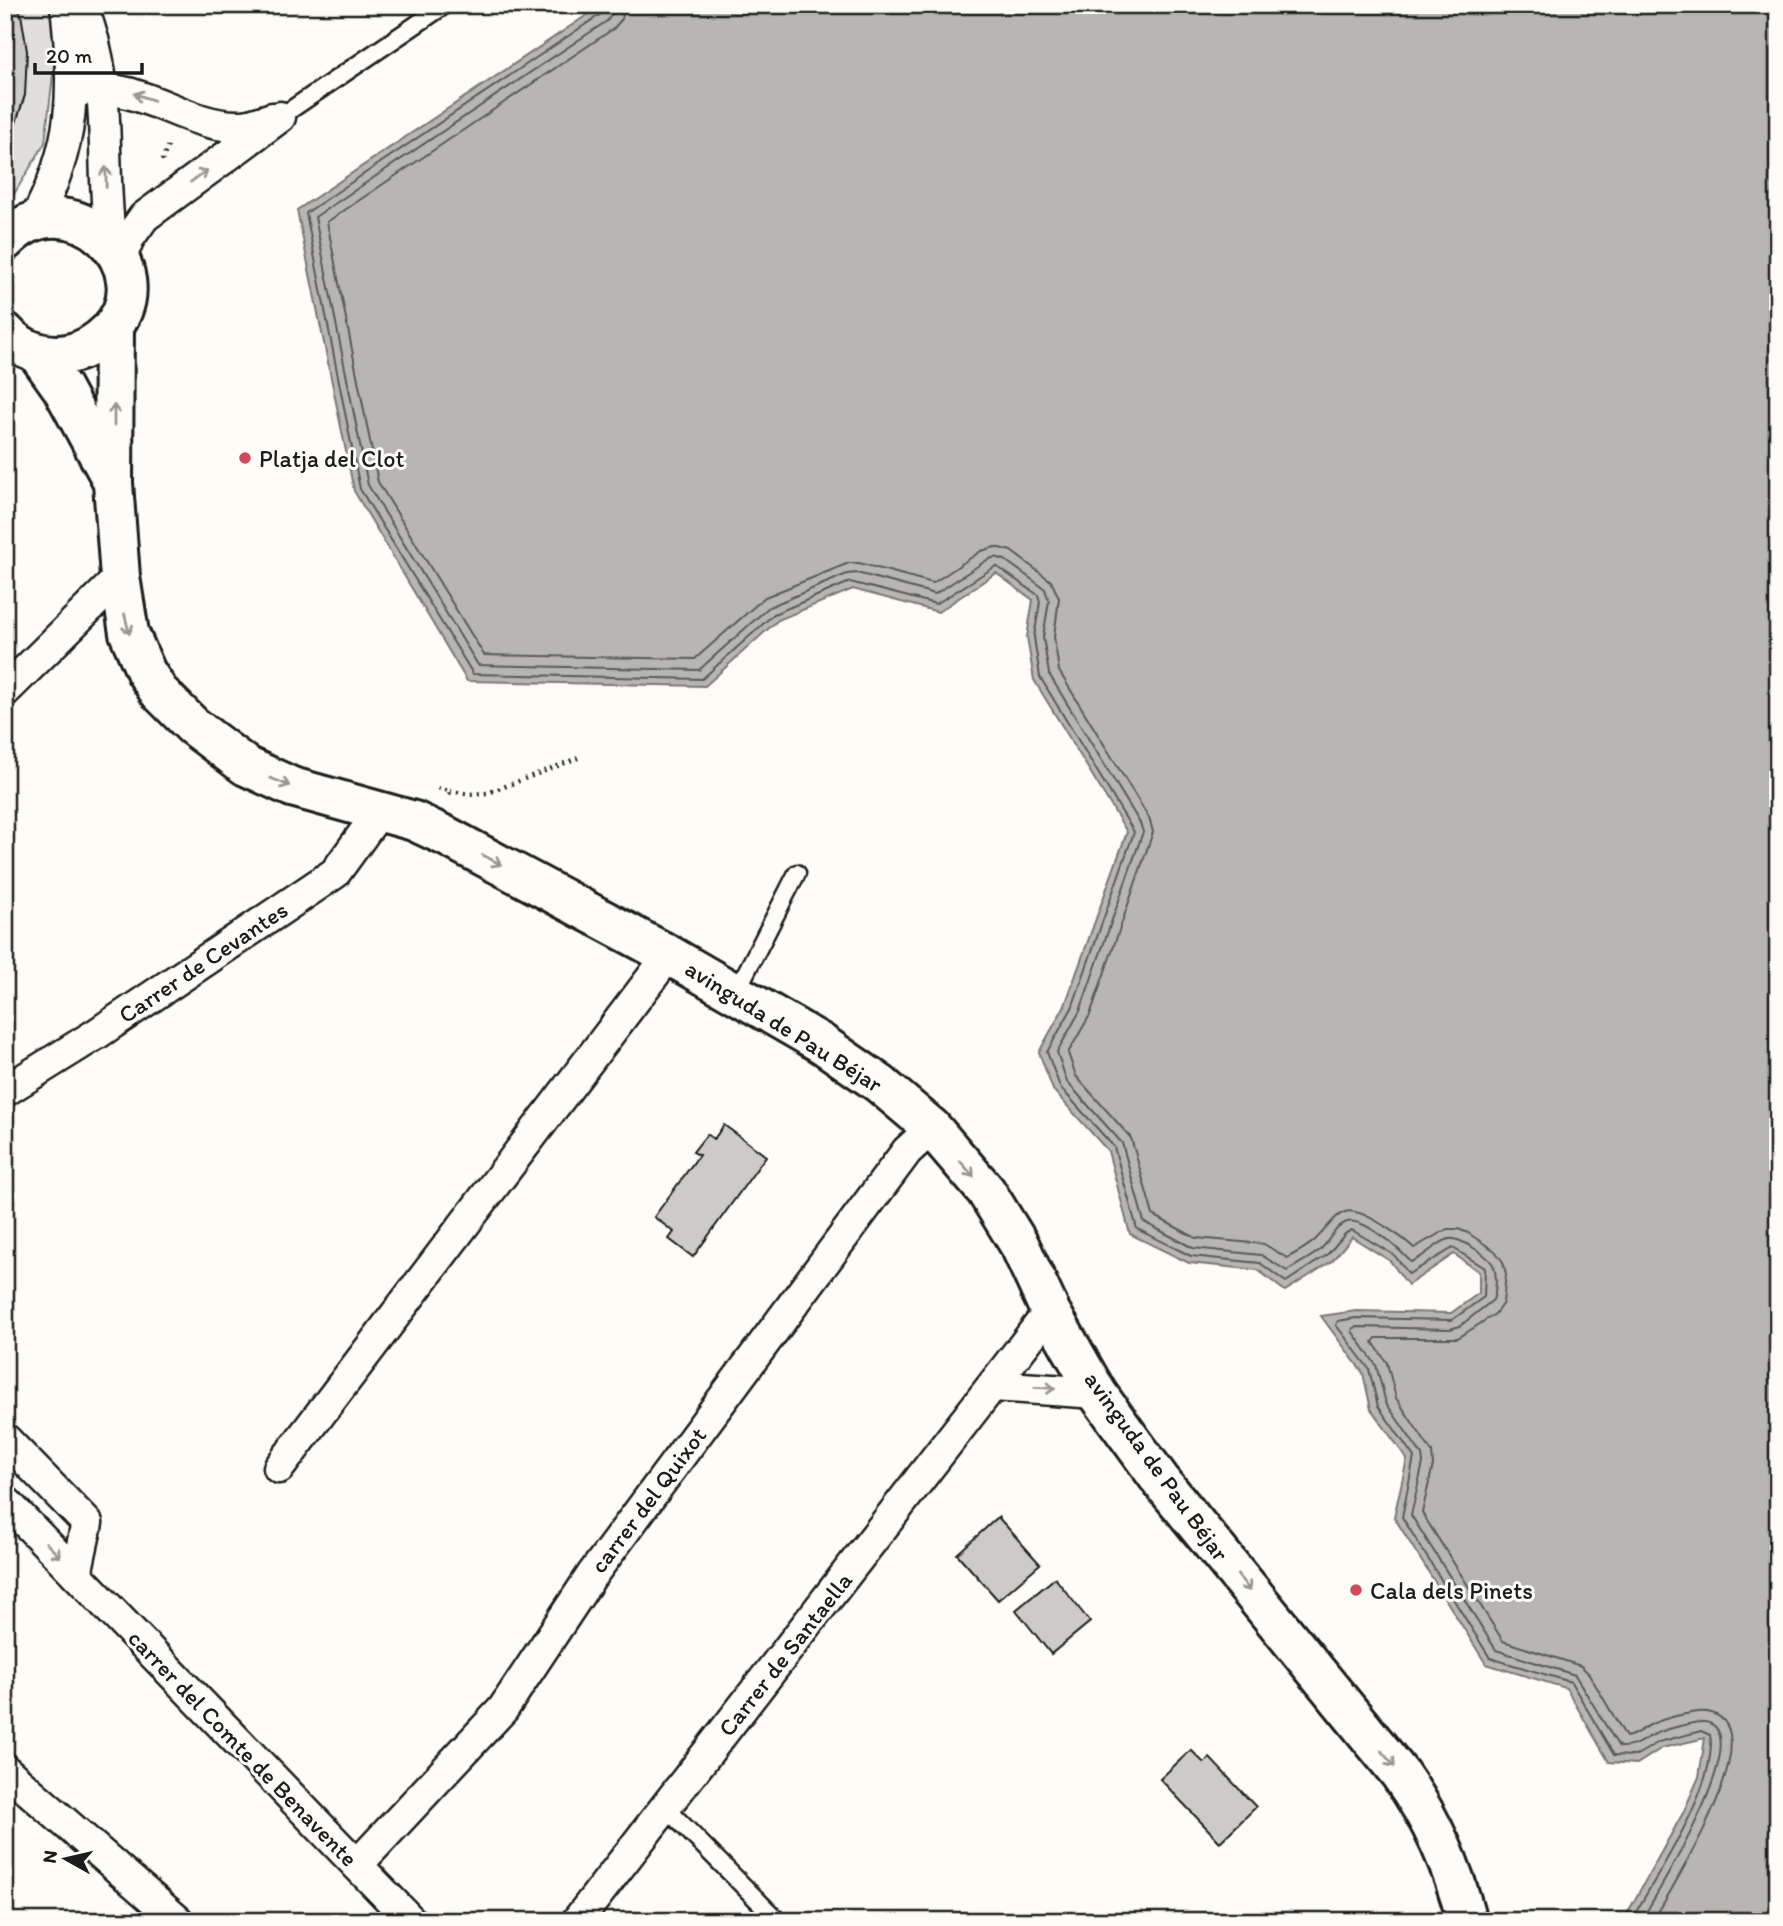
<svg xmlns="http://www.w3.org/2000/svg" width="1783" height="1926" viewBox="0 0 1783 1926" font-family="Itim,sans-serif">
<rect width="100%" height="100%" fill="#fdfcf7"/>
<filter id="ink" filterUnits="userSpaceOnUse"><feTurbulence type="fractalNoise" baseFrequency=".0143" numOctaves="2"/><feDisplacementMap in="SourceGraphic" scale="14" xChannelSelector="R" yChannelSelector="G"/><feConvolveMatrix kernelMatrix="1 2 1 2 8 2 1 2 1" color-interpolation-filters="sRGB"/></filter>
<g filter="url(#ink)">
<path fill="#e0dfdb" stroke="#7e7e7c" stroke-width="2" d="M17,5H48L57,40L45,143L5,209V156L25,95Z"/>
<path fill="#b7b6b2" stroke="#797876" stroke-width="2" d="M602,5H1778V1921H1623L1683,1813L1699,1777L1705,1738L1662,1748L1637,1764L1609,1762L1566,1688L1486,1664L1394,1517L1407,1459L1371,1409L1363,1373L1321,1316L1356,1311L1451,1313L1479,1293V1272L1454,1254L1408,1285L1390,1261L1352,1237L1332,1261L1285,1291L1258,1270L1189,1263L1130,1234L1108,1151L1053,1090L1039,1052L1065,1005L1127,832L1034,680L1027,637L1033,600L996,573L938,612L853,589L778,620L705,686L467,681L354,491L297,210Z"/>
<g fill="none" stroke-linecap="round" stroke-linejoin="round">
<g stroke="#5a5a58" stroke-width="2">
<path d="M605,5L601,14L306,213L360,489L473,674L702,679L774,614L850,582L936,604L996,566L1038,595L1040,602L1034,637L1040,677L1134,832L1072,1008L1047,1052L1060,1087L1114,1147L1137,1229L1191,1256L1260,1263L1286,1282L1327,1255L1346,1233L1352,1230L1394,1255L1409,1274L1453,1248L1485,1268L1484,1297L1452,1320L1356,1318L1338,1321L1336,1325L1369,1369L1378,1406L1414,1457L1402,1517L1490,1658L1571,1682L1614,1755L1635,1756L1659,1742L1701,1731L1710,1735C1719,1784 1655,1877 1631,1921"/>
<path d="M614,5L612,14L607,21L315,217L368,485L478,665L699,670L769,607L847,574L857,573L935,594L987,560L995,557L1005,560L1045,589L1049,601L1043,637L1049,674L1140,823L1143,832L1080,1011L1057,1052L1067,1082L1122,1143L1144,1222L1193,1248L1261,1255L1287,1271C1298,1264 1310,1258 1320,1250C1329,1242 1335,1226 1347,1222C1364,1217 1400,1250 1411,1262C1425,1257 1435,1243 1449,1239C1460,1237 1491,1257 1494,1267C1497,1276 1496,1292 1493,1300L1460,1326L1450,1329L1357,1327L1353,1328L1352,1331L1376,1365L1386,1403L1422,1455L1423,1463L1411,1515L1496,1650L1575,1675L1619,1747C1635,1748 1640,1741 1653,1735C1663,1730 1695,1721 1705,1722C1760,1730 1654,1898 1641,1921"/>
<path d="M624,5L622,19L613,29L327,222L378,482L484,655L695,659L765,597L849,563H859L933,583L981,551L995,547L1011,551L1051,581L1059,598L1054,637L1059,671L1149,818L1153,832L1090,1015L1068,1053L1076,1076L1131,1138L1153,1215L1196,1238L1264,1244L1287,1258C1296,1253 1308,1247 1315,1240C1340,1216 1340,1199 1378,1222C1390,1230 1403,1237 1414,1248L1447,1229H1458L1468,1233L1495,1251L1503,1262L1506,1274L1503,1303L1495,1314L1458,1338H1376L1373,1342L1387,1363L1396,1398L1432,1452L1433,1465L1422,1513L1503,1641L1581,1666L1589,1674L1626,1737C1635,1736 1641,1729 1650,1725C1661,1719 1695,1710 1707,1712C1778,1724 1669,1892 1653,1921"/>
</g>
</g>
<g fill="#cccbc8" stroke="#1c1c1c" stroke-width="2">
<path d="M5,5H17L21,14L27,51L25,95L5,156Z"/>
<path d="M724,1125L766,1156L693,1257L669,1239L674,1232L654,1217L699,1155L693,1152L707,1134L714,1139Z"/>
<path d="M998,1517L1040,1564L998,1600L957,1554Z"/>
<path d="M1055,1578L1090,1622L1051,1654L1016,1610Z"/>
<path d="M1191,1750L1204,1763L1210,1758L1256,1807L1220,1842L1160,1779Z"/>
</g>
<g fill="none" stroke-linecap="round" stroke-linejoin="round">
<defs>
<g id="lane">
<path d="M280,117L445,5"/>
<path d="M735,994L797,873"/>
<path d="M666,1808L778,1921"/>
</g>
<g id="street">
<path d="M81,5C115,81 99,164 111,244"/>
<path d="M84,90C140,81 186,128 241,126C251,126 262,121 272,118"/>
<path d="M34,222C76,145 75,90 66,5"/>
<path d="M120,259L129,238L144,217L280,117"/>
<path d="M5,691L120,577"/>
<path d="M5,1091L98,1033L335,873L380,811"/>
<path d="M993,1386L1097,1393"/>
<path d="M5,1439L87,1523L76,1574L5,1501"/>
<path d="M279,1468L669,955"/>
<path d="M76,1574L411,1921"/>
<path d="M5,1770L178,1921"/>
<path d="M357,1865L503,1709L592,1575L907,1151L932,1128"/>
<path d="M577,1921L1050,1311"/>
</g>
<g id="secondary">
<path d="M5,241C69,173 167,269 109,331C97,343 85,351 68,354C45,358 21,350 5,332"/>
<path d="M114,325L113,483L120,577L129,633L146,672L159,692L193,726L246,766L292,787L414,821L446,836L669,955L821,1043L880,1084L932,1128L986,1191L1020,1246L1050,1311L1097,1393L1115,1418L1161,1481L1400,1774C1433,1821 1452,1865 1467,1921"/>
<path d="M37,353L62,388L111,478"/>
</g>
</defs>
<use href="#lane" stroke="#1c1c1c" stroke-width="21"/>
<use href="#street" stroke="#1c1c1c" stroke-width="35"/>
<use href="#secondary" stroke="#1c1c1c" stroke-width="44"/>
<g stroke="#1c1c1c" stroke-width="4.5" stroke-dasharray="2 5" stroke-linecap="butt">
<path d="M162,161L169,143"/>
<path d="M438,788L450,791L448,799"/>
<path d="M450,791L470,794L488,793L578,758"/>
</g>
<use href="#lane" stroke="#fdfcf7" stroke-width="16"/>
<use href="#street" stroke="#fdfcf7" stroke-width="30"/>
<use href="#secondary" stroke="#fdfcf7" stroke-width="38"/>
</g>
<defs><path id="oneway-shaft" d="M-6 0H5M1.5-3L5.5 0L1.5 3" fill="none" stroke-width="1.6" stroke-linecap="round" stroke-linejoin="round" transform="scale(1.75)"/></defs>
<g stroke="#989794">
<use href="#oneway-shaft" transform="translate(144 97) rotate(-161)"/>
<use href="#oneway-shaft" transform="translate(199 176) rotate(-36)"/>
<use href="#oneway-shaft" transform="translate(106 177) rotate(-91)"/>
<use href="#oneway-shaft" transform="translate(114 415) rotate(-90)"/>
<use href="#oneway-shaft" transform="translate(127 624) rotate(76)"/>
<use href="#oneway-shaft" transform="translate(280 782) rotate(22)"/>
<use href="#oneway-shaft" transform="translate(492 860) rotate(28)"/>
<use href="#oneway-shaft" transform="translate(967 1169) rotate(49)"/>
<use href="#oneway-shaft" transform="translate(1045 1388) rotate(3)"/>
<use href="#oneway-shaft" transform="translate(53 1550) rotate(46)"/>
<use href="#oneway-shaft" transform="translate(1244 1583) rotate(51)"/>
<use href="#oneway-shaft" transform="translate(1388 1759) rotate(50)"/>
</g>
</g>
<g fill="#d1495b" stroke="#fdfcf7" stroke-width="2.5">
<circle cx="245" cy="458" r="7"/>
<circle cx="1356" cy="1590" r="7"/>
</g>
<g text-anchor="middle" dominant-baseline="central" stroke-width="6" stroke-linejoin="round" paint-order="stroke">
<g font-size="24" fill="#1c1c1c" stroke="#fdfcf7" text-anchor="start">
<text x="259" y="458">Platja del Clot</text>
<text x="1370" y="1590">Cala dels Pinets</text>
</g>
<g font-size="24" fill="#1c1c1c" stroke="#fdfcf7">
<text transform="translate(203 962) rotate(-34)">Carrer de Cevantes</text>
<text transform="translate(784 1026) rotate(32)">avinguda de Pau Béjar</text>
<text transform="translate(1157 1466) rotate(54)">avinguda de Pau Béjar</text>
<text transform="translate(648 1500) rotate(-53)">carrer del Quixot</text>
<text transform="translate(785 1654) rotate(-52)">Carrer de Santaella</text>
<text transform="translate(243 1748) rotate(46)">carrer del Comte de Benavente</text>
</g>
</g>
<rect width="1783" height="1926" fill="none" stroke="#fdfcf7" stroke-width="28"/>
<rect x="14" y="14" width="1755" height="1898" fill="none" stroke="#1c1c1c" stroke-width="2.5" filter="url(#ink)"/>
<g transform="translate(66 1859) rotate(278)" stroke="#fdfcf7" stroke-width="5" paint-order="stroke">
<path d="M0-5L12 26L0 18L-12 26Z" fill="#1c1c1c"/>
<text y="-10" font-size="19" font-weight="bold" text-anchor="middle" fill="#1c1c1c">N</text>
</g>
<path d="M35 63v10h107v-10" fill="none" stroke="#1c1c1c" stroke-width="3.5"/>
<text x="46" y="63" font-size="21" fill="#1c1c1c" stroke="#fdfcf7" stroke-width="5" paint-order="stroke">20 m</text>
</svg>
